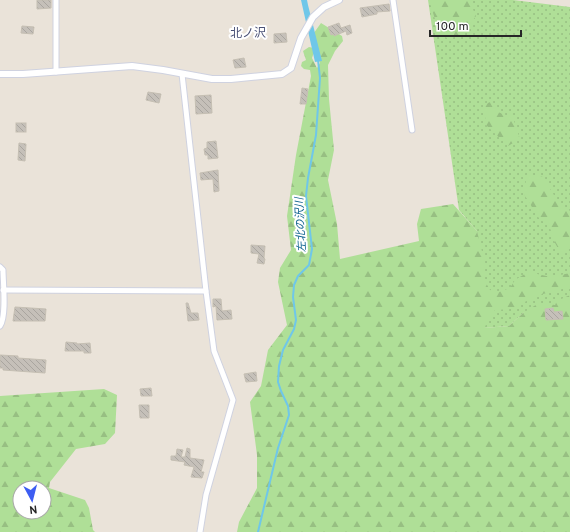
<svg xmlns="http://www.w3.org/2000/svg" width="570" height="532" viewBox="0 0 570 532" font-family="Overpass,'Noto Sans JP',sans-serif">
<defs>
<pattern id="grass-dots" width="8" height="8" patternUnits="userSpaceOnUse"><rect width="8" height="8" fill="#afdf97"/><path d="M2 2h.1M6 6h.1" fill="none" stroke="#97bf82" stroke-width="1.8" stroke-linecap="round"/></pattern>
<pattern id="forest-firs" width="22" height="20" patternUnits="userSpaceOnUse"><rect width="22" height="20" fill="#afdf97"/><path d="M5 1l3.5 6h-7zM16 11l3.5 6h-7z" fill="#97bf82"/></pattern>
<pattern id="building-back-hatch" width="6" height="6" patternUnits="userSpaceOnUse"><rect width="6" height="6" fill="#c5c0b9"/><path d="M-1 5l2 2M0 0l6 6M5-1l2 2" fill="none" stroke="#a9a59f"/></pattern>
</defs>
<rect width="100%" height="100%" fill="#eae3d9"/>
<path fill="url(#grass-dots)" d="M428,0H513L570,7V301L523,313L509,326L484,328L477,231L459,210Z"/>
<g fill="url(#forest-firs)" fill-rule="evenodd">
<path d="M429,0H465L469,1L476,16L464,32L450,39L440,35Z"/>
<path d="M321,23L342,36L343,41L335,51L328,65L329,99L334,150L328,180L337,224L340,259L419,241L417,224L421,209L453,204L477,231L483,256V278L490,290L499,292L510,288L515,280L528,272L551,277L570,273V287L539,295L510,309L495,310L484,328L509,326L523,313L539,303L555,305L557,301L570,295V532H237L239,522L257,488V455L250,402L261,386L268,350L287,325L278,282L280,268L291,250L287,216L296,155L311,76L310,70L304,69L301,66L302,62L306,60L303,51L309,47L314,48V52L312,58L317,68L320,63L311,37Z"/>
<path d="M492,101L498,112L513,118L520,139L508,146L486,125L484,105Z"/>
<path d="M527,174L543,177L558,202L570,211V246L561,254L554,241L550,228L538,217L524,194Z"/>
<path d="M104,389L117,395L115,433L105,444L76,449L50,482L49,488L85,500L89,508L93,530L95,532H0V396ZM20,488H44V512H20Z"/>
</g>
<path fill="#6fc7e9" d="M301,0H307L308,5L322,61L315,62Z"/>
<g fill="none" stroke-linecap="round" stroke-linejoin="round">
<path stroke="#6fc7e9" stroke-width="2" d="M258,532L278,448L289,415L288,406L281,391L278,382L279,366L283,350L294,329L296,320L293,297L294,285L298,276L309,265L312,249L306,196L308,178L316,135L320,78L318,60"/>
</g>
<g fill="url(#building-back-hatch)" stroke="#c5bfb3">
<path d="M37,0H51V8L37,9Z"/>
<path d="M389,4L390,11L377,12V14L362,17L360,8Z"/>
<path d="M339,23L341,28L350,25L352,33L347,35L346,31L334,36V34L331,35L328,27Z"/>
<path d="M22,26L34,27L33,34L21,33Z"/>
<path d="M286,33L287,42L274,43V34Z"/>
<path d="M244,58L246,67L235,68L233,60Z"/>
<path d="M302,88L308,89L306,104H300Z"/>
<path d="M148,92L161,94L159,103L146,100Z"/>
<path d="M211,95L212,113L196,114L195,96Z"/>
<rect x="16" y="123" width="10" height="9"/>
<path d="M216,141L218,158L208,159V155H205L204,149L207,148V142Z"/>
<path d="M19,143L26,144L25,161L18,160Z"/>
<path d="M218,170L219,191L214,192L213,179L201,180L200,173Z"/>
<path d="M251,245L265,246L264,258L265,259L264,264L257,263L259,254L251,253Z"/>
<path d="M213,299H221L222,311L231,310L232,319L217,320L216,306L213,307Z"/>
<path d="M186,303H188L191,313H198L199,320L188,321Z"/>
<path d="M15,307L46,309L45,321H13Z"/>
<path d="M553,308L554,312L562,311L563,319L546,320L545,309Z"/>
<path d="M66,342L77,343V344L90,343L91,353H84V351H65Z"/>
<path d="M0,355L18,356V358L46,360L45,373L3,370V368H0Z"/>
<path d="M256,372L257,381L246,382L244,374Z"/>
<path d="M151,388L152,396H141L140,389Z"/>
<path d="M139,405H149V418H140Z"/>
<path d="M187,448L190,449V458L204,460L201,472H204L202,478L191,477L194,467L184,465L185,462L171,460V456H176L177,449L183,450L181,457H185Z"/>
</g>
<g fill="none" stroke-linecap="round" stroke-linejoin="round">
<defs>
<g id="minor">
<path d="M56,0V72"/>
<path d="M393,0L412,130"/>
<path d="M182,74L206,291L214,351L233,400L206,495L200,532"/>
<path d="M0,267L3,270C3,283 7,315 0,326"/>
<path d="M3,290L206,291"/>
</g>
<path id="tertiary" d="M0,74H23L132,66L163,70L212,79H231L282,74L291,68L301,38L313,17L324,7L339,0"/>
</defs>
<use href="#minor" stroke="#cfd2e0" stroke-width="7"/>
<use href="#tertiary" stroke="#cfd2e0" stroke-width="8"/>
<use href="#minor" stroke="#fff" stroke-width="5"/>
<use href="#tertiary" stroke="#fff" stroke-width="6"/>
</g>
<g text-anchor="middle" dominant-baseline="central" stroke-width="4" stroke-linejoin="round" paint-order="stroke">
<g font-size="11" font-style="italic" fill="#126491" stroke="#fff">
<text transform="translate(301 225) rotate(-93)">左北の沢川</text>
</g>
<g font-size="12" fill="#4a5176" stroke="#fff">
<text x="248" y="34">北ノ沢</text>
</g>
</g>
<g transform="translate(32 500) rotate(173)"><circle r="19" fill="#ffffff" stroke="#a9a9a9"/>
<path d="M0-3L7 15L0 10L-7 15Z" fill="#3d5df2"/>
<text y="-6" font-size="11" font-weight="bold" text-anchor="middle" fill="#272727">N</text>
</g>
<path d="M430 30v6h91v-6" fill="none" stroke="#272727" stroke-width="2"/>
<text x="436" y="30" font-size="12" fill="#272727" stroke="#ffffff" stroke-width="3" paint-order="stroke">100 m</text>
</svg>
